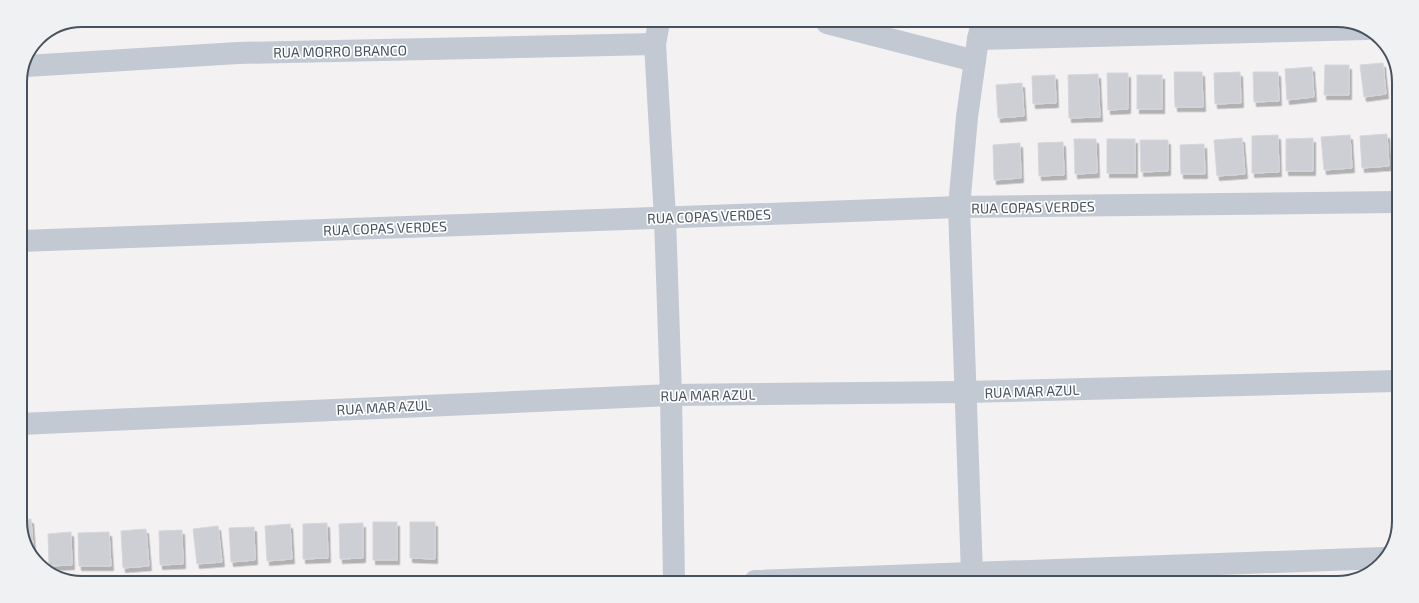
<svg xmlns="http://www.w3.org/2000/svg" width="1419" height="603" viewBox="0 0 1419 603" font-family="'Exo 2',sans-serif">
<defs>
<filter id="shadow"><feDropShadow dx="2.5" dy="4.5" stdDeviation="0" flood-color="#0004"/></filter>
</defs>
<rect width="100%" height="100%" fill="#f3f1f1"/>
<g fill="#cdcfd5" stroke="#d5d6dc" filter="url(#shadow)">
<path d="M1383,63L1386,94L1364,97L1360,65Z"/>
<path d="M1325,65H1349V95H1324Z"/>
<path d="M1312,67L1314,97L1287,100L1285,69Z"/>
<path d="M1396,69L1399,78V96H1394Z"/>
<path d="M1174,72H1202L1203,107H1175Z"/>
<path d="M1240,72L1241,103L1215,104L1214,73Z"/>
<path d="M1253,72H1278L1279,101L1254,102Z"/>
<path d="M1107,73H1128V109L1108,110Z"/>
<path d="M1098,74L1100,117L1069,118L1068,75Z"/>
<path d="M1055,75L1056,103L1033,104L1032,76Z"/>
<rect x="1137" y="75" width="25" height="34"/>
<path d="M1022,83L1024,116L998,118L996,85Z"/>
<path d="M1387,134L1389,166L1362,168L1360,136Z"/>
<path d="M1278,135L1279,172L1252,173V136Z"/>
<path d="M1350,135L1352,168L1324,170L1321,137Z"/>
<path d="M1242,138L1245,174L1217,176L1214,140Z"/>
<path d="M1313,138V171H1286V139Z"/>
<path d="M1074,139H1096L1097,173L1075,174Z"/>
<rect x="1107" y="139" width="28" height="34"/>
<path d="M1140,140H1168V171L1141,172Z"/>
<path d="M1063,142L1064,175L1039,176L1038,143Z"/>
<path d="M1020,143L1021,178L994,180L993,145Z"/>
<path d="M1204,144L1205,174H1181L1180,145Z"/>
<path d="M31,519L34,560L33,559L20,525V520Z"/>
<rect x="373" y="522" width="24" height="38"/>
<path d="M410,522H435V559L410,558Z"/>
<path d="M327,523L328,558L303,559V524Z"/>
<path d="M363,523V558L340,559L339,524Z"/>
<path d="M290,524L292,559L267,561L265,526Z"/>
<path d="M218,526L222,562L197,564L193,529Z"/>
<path d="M254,527L255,560L231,562L229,528Z"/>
<path d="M146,529L149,566L123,568L121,531Z"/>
<path d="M182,530L183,564L160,565L159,531Z"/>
<path d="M71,532L72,565L49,566L48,534Z"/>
<path d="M109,532L111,566H79L78,533Z"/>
</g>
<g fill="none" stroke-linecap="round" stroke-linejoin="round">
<g stroke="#c2c9d2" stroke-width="22">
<path d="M659,22L655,44L665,218L671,395L674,581"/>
<path d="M827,23L975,61"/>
<path d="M978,39L1366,29"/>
<path d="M26,66L238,53L655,44"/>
<path d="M20,241L959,207L1398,202"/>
<path d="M20,424L671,395L965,392L1396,381"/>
<path d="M972,574L959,207L967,117L978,39L982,23"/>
<path d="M755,581L1383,558"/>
</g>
</g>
<g text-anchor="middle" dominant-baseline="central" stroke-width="3.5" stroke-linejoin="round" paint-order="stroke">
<g font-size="14" fill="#48525f" stroke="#fff">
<text transform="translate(340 51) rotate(-1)">RUA MORRO BRANCO</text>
<text transform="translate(1033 207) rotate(-1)">RUA COPAS VERDES</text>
<text transform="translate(709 216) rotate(-2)">RUA COPAS VERDES</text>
<text transform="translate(385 228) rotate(-2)">RUA COPAS VERDES</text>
<text transform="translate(1032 391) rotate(-2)">RUA MAR AZUL</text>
<text transform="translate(708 395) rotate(-1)">RUA MAR AZUL</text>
<text transform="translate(384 407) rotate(-3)">RUA MAR AZUL</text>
</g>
</g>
<path d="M0 0H1419V603H0ZM82 27H1337A55 55 0 0 1 1392 82V521A55 55 0 0 1 1337 576H82A55 55 0 0 1 27 521V82A55 55 0 0 1 82 27Z" fill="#f0f1f2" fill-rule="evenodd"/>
<path fill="none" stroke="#48525f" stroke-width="2" d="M82 27H1337A55 55 0 0 1 1392 82V521A55 55 0 0 1 1337 576H82A55 55 0 0 1 27 521V82A55 55 0 0 1 82 27Z"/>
</svg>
